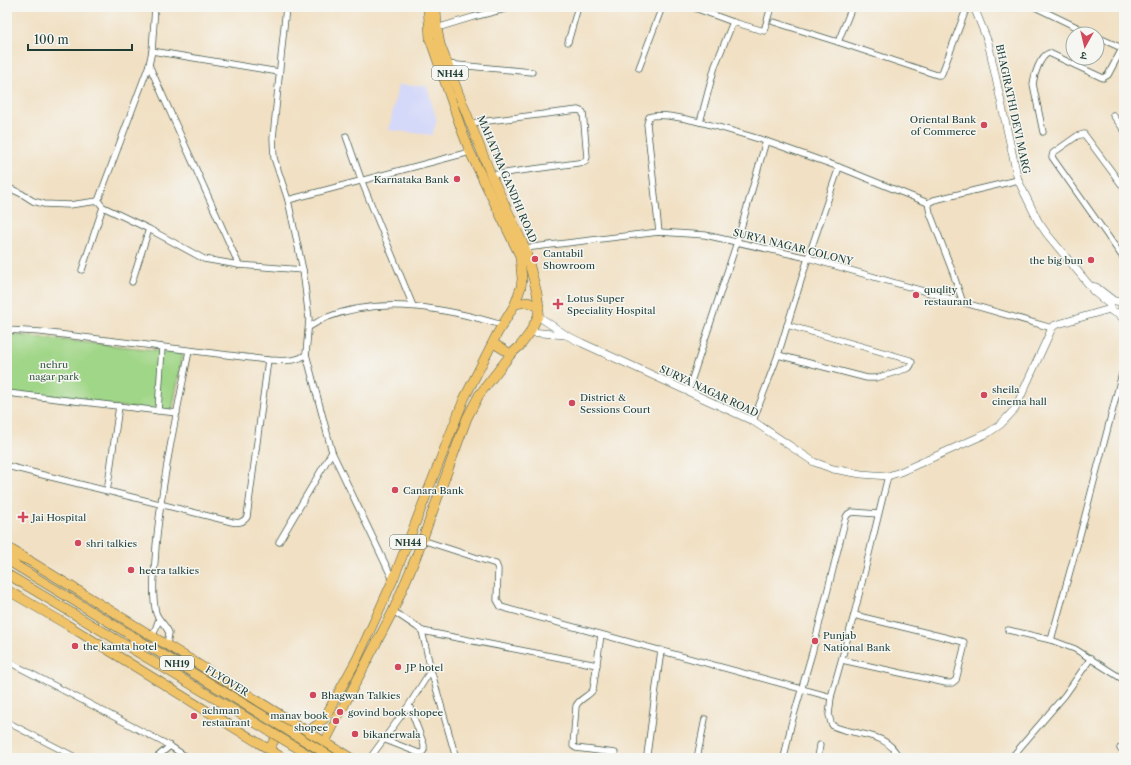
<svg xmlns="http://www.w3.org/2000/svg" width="1131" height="765" viewBox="0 0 1131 765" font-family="'Libre Caslon Text','Noto Serif Devanagari',serif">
<rect width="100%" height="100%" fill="#f6f6f2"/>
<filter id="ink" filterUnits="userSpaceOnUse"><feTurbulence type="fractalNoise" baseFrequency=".025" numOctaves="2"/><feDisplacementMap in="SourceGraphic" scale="8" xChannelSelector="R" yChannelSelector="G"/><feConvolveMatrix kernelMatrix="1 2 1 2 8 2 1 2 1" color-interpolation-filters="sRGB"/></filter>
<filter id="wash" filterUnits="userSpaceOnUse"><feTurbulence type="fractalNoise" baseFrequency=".012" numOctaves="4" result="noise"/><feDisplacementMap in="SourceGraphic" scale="16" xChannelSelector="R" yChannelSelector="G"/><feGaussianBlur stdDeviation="0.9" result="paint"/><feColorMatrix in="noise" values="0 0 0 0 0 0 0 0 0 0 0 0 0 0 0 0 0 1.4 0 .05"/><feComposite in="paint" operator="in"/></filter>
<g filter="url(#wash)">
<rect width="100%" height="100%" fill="#f1e0c3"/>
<path fill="#d4d8f9" d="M398,85L427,86L437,121L432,135L389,130Z"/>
<path fill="#a0d687" stroke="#608a5e" d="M7,334L183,353L172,412L7,395Z"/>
</g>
<g filter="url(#ink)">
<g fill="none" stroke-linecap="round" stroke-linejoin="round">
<defs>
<g id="minor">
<path d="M155,7L152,51L149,65L98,201L103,207L149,229L204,259L239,265L303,270"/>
<path d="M692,7L733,22L764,31L771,7"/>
<path d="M1035,7L1091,34"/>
<path d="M774,22L838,42L852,7"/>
<path d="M437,28L473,17L509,8"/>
<path d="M1097,37L1124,49"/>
<path d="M568,42L578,7"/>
<path d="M838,42L937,75H941L942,73L967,7"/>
<path d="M152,51L279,72"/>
<path d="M447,64L532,72"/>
<path d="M149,65L239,265"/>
<path d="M639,68L662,7"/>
<path d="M1113,115L1124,130"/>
<path d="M700,122L715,66L733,22"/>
<path d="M471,123L578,110L583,112L587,157L585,162L491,175"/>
<path d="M1043,132L1033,84C1034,75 1040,56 1049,53L1103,78L1108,75L1124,45"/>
<path d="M346,136L362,182L413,306"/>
<path d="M766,141L839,167L928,203"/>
<path d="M7,187L22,194L33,201L44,204L69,205L98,201"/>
<path d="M1124,188L1084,134L1077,136L1053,153L1052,157L1054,160L1124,259"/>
<path d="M288,200L470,152"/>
<path d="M659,232L647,124L649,117C668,109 744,135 766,141L737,242L688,391"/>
<path d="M525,248L659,232L705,235L808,258L1052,328"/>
<path d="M82,270L103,207"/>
<path d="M132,282L149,229"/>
<path d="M963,303L953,273L930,213L928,203L934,200L1018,180"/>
<path d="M309,327C315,324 321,319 328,317C382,295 449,309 502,325"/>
<path d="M7,330L41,332L268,360C280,360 297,363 306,354L309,319L303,270L288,200L274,158L273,138L286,7"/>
<path d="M306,354L332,452L393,580"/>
<path d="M778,355L867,378H876L909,368L911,365L912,362L910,360L787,325"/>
<path d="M7,393L177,413"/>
<path d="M158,411L162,347"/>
<path d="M753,421L778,355L808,258L839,167"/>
<path d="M7,466L232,522C238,523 243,523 247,517L268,360"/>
<path d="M888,476L854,615L831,697L829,715L831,723L833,726C857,737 886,730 899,758"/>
<path d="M107,492L119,406"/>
<path d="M422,540L496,564L498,569L497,600L501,607L831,697"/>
<path d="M279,542L332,452"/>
<path d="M393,611L417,627L422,631L431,670L409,705"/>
<path d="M1008,630L1051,640L1075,649L1124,680"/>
<path d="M422,631L597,665"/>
<path d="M601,635L593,690C588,697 580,698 576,706L573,746L576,748L615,753"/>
<path d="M153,636L159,619"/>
<path d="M1051,640L1081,531L1124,366"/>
<path d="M167,644L169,633C166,625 159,621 156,613C151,591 155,568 156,546C162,480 176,416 189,351"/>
<path d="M842,660L946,683H952L956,680L964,648V642L854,615"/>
<path d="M7,661L170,746L188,758"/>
<path d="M431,670L456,758"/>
<path d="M7,722L77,758"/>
<path d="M1120,748L1124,749"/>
<path d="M647,755L661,650"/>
<path d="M156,758L170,746"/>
<path d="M370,758L409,705L424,745V750L422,753H419L383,739"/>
<path d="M697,758L705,719"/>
<path d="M784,758L791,725L812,653L846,517L848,514L852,512L878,514"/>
<path d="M818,758L820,745"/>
<path d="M1011,758L1065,695L1091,658"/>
</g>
<g id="tertiary">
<path d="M974,7L988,42L1018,180L1038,221L1047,234L1090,286L1096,287L1114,301"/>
<path d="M1090,286L1093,291L1110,305"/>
<circle cx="1116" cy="307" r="6"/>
<path d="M1118,313L1124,320"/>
<path d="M538,316L566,335L582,343L753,421L814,462L833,469L861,474L888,476L900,472L988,433L1001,424L1015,409L1052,328L1055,325L1110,309"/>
<path d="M530,332L565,335"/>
</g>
<g id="primary">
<path d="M7,547L351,758"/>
<path d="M7,590L66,624L283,758"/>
<path d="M269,749L286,721"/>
</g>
<g id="trunk">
<path d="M515,304L528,302L539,307"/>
<path d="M493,343L511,354"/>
<path d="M7,554L29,560"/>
<path d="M7,560L20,568"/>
<path d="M308,732L324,719L357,659L393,580L464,399L497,334L515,304L521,287L522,279L520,256L470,152L462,131L430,39L428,7"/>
<path d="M325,742L393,611L416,557L467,418L479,395L511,354L520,346L529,334L538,316L539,307L537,293L525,248L491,175L458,92L440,44L437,28L436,7"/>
</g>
</defs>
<use href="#minor" stroke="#3e5549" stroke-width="7"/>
<use href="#tertiary" stroke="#3e5549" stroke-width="8"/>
<use href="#primary" stroke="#3e5549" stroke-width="10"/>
<use href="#trunk" stroke="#3e5549" stroke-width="10"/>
<use href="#minor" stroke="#fff" stroke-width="5.5"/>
<use href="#tertiary" stroke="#fff" stroke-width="7"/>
<use href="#primary" stroke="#f1c369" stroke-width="9"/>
<use href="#trunk" stroke="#f1c369" stroke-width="9"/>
<defs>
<g id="trunk-bridge">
<path d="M20,568L333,758"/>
<path d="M7,574L314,758"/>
</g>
</defs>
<use href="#trunk-bridge" stroke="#3e5549" stroke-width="10" stroke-linecap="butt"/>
<use href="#trunk-bridge" stroke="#f1c369" stroke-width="9"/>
</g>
</g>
<g fill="#d1495b" stroke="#f6f6f2" stroke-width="1.5">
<circle cx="984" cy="125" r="4"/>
<circle cx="457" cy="179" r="4"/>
<circle cx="535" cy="259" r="4"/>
<circle cx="1091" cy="260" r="4"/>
<circle cx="916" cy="295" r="4"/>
<path d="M556 298h4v4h4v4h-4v4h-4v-4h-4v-4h4z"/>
<circle cx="984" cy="395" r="4"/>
<circle cx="572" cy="403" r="4"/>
<circle cx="395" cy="490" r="4"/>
<path d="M21 511h4v4h4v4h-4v4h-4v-4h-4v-4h4z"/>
<circle cx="78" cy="543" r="4"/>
<circle cx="131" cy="570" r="4"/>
<circle cx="815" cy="641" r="4"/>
<circle cx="75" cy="646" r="4"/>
<circle cx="398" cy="667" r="4"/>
<circle cx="313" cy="695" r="4"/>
<circle cx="340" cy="712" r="4"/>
<circle cx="194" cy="716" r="4"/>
<circle cx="336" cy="721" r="4"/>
<circle cx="355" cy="734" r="4"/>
</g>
<g text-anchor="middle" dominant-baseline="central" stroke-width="3" stroke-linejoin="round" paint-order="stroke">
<g fill="#f6f6f2" stroke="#60746d" stroke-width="1">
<rect x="432" y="66" width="36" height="14" rx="3"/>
<rect x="390" y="535" width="36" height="14" rx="3"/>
<rect x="160" y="656" width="34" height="14" rx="3"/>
</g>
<g font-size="9" font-weight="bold" fill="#1f3d34">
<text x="450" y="73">NH44</text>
<text x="408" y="542">NH44</text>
<text x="177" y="663">NH19</text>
</g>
<g font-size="10" fill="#1f3d34" stroke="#f6f6f2">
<text transform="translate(1013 109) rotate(78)">BHAGIRATHI DEVI MARG</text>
<text transform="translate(507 179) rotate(67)">MAHATMA GANDHI ROAD</text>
<text transform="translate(793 247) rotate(14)">SURYA NAGAR COLONY</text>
<text transform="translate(709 391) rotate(25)">SURYA NAGAR ROAD</text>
<text transform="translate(227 681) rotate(31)">FLYOVER</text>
</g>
<g font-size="10" fill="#1f3d34" stroke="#f6f6f2" text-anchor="start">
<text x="976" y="119" text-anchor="end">Oriental Bank<tspan x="976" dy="12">of Commerce</tspan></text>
<text x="449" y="179" text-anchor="end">Karnataka Bank</text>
<text x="543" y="253">Cantabil<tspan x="543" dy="12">Showroom</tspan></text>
<text x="1083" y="260" text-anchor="end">the big bun</text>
<text x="924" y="289">quqlity<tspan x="924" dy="12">restaurant</tspan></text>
<text x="567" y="298">Lotus Super<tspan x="567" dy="12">Speciality Hospital</tspan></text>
<text x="992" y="389">sheila<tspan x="992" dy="12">cinema hall</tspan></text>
<text x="580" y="397">District &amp;<tspan x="580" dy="12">Sessions Court</tspan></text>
<text x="403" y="490">Canara Bank</text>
<text x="32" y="517">Jai Hospital</text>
<text x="86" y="543">shri talkies</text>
<text x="139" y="570">heera talkies</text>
<text x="823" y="635">Punjab<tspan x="823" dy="12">National Bank</tspan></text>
<text x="83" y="646">the kamta hotel</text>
<text x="406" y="667">JP hotel</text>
<text x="321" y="695">Bhagwan Talkies</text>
<text x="202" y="710">achman<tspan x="202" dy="12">restaurant</tspan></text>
<text x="348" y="712">govind book shopee</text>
<text x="328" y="715" text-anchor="end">manav book<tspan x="328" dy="12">shopee</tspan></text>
<text x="363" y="734">bikanerwala</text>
</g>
<g font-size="10" fill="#395c45" stroke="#f6f6f2">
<text x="54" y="364">nehru<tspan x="54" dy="12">nagar park</tspan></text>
</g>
</g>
<rect width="1131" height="765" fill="none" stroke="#f6f6f2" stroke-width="24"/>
<g transform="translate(1085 46) rotate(188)"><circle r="19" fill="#f6f6f2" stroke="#a0aca6"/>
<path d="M0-3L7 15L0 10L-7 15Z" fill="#d1495b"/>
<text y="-6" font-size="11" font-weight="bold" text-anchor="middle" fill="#1f3d34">उ</text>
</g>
<path d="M28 44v6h104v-6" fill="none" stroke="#1f3d34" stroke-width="2"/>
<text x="34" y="44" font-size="12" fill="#1f3d34" stroke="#f6f6f2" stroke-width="3" paint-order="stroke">100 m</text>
</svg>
